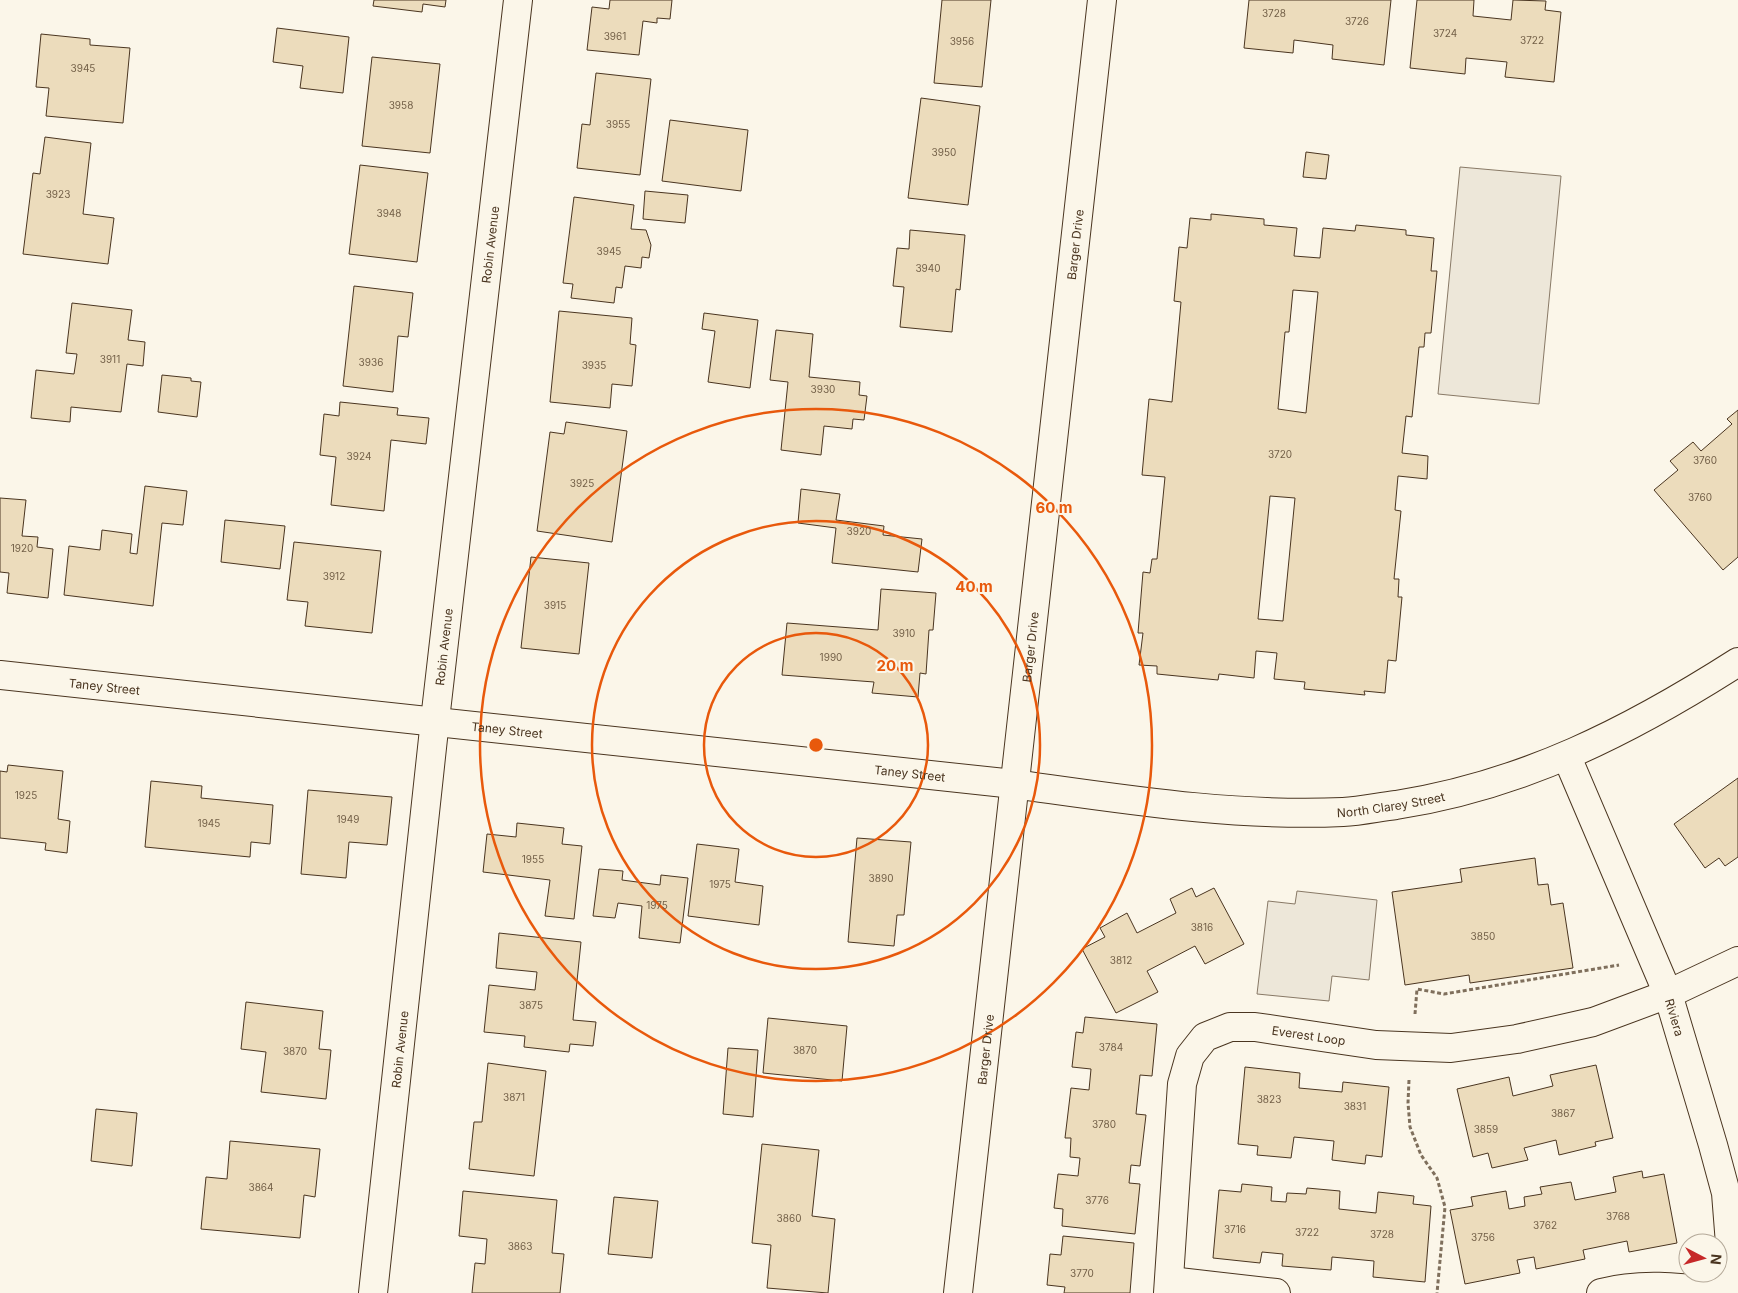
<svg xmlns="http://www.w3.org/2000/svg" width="1738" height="1293" viewBox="0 0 1738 1293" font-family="Inter,sans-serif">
<rect width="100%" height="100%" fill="#fbf6e9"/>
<g fill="#ede7d9" stroke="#887966">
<path d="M1460,167L1561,176L1539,404L1438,394Z"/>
<path d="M1297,891L1377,900L1369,980L1332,976L1329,1001L1257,994L1268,901L1295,904Z"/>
</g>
<g fill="#ecdcbc" stroke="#4a3520" fill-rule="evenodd">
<path d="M374,0H446L445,7L423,4L422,12L373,6Z"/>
<path d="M610,0H672L670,19L657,18V23L643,21L639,55L587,50L592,7L609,9Z"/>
<path d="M942,0H991L982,87L934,83Z"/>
<path d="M1249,0H1391L1384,65L1332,59L1333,45L1294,40L1293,53L1244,48Z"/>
<path d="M1417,0H1474L1473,16L1511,20L1513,0L1546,1L1545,10L1561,12L1554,82L1505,77L1507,62L1466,58L1465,74L1410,68Z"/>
<path d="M277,28L349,37L343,93L300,88L303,66L273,62Z"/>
<path d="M41,34L90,39V45L130,48L123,123L46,116L49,88L36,87Z"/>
<path d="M372,57L440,64L430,153L362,146Z"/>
<path d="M596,73L651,79L640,175L577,168L582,124L590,125Z"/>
<path d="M921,98L980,106L968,205L908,198Z"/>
<path d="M670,120L748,130L741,191L662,181Z"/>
<path d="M45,137L91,143L83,214L114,218L108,264L23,254L33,173L40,174Z"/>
<path d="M1306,152L1329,155L1326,179L1303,177Z"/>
<path d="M360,165L428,173L417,262L349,254Z"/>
<path d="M645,191L688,195L685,223L643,219Z"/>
<path d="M574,197L634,205L631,229L646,230L651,245L649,258L642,257L641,268L625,266L622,288L616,287L614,303L571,298L573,284L563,283Z"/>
<path d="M1211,214L1264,219V225L1297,228L1294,256L1320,258L1323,228L1355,231L1356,225L1406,230V235L1434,238L1431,271H1437L1431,333H1425L1424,347H1419L1412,417L1406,416L1402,453L1428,456L1427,479L1398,476L1395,510L1401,511L1394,579H1399L1398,597H1402L1396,661L1388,660L1385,693L1364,691L1365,695L1304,689L1305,682L1274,679L1277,653L1256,651L1254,678L1219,674L1218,680L1157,674V666L1139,665L1143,633H1138L1143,572L1150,573L1152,559H1157L1165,477L1142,475L1149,399L1172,402L1181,302L1174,301L1179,247L1187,248L1190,218L1211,220ZM1293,290L1318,292L1306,413L1278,409L1285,332H1289ZM1270,496L1295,498L1283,621L1258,619Z"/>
<path d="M910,230L965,235L960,290L956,289L952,332L900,327L904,287L893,286L897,248L909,249Z"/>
<path d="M354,286L413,293L408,337L398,336L393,392L343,386Z"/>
<path d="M72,303L132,310L128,340L145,342L143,366L127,364L121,412L71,407L70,422L31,418L36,370L74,374L77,354L66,353Z"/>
<path d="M559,311L632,318L630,344L636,345L632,386L612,384L610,408L550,402Z"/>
<path d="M704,313L758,320L750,388L708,382L715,331L702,329Z"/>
<path d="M776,330L813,334L809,377L860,382L859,395L867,396L864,420L853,419L852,429L824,426L821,455L781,450L788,382L770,380Z"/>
<path d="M162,375L191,378V381L201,382L197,417L158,412Z"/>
<path d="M340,402L398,408L397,415L429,418L426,444L391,440L384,511L331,505L336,457L320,455L324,414L339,416Z"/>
<path d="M1738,410V557L1723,570L1654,490L1678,470L1670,461L1693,442L1701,451L1732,424L1727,419Z"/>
<path d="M566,422L627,431L612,542L537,531L550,432L564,434Z"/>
<path d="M145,486L187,491L183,525L162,523L153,606L64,595L69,546L100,550L102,530L132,534L130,553L137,554Z"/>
<path d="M801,489L840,494L836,520L884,526L883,535L922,539L918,572L832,563L836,528L798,523Z"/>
<path d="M0,498L26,500L22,536L38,537L37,547L53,549L48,598L7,593L9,573L0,572Z"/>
<path d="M225,520L285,526L280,569L221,562Z"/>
<path d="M294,542L381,551L372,633L305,626L308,602L287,600Z"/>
<path d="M531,557L589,563L579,654L521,648Z"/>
<path d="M881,589L936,593L933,630H929L926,674L920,673L918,697L872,693L874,682L782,675L787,623L878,630Z"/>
<path d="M8,765L63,771L58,819L70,821L67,853L45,850L46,843L0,838V771L7,772Z"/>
<path d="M1738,778V857L1725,866L1719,858L1705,868L1674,824Z"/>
<path d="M151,781L202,786L201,798L273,805L270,844L251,842L250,857L145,847Z"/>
<path d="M308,790L392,797L387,845L349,842L346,878L301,874Z"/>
<path d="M517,823L564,828L562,844L582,846L574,919L545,916L550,880L483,872L487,834L516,837Z"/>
<path d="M857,838L911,842L904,915H897L894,946L848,942Z"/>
<path d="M697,844L739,849L735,882L763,886L759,925L688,916Z"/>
<path d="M1535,858L1538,885L1548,884L1551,905L1563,903L1573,968L1470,983L1469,975L1405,985L1392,892L1462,882L1460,869Z"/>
<path d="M599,869L623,871L622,880L660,885L661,875L688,878L680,943L639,938L642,906L618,903L615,918L593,916Z"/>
<path d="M1192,888L1196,897L1214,888L1244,944L1205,964L1195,946L1147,971L1158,992L1116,1013L1082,949L1105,937L1100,928L1127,913L1137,933L1176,913L1170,899Z"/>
<path d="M499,933L581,942L573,1020L596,1022L593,1046L570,1044L569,1052L524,1047L525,1036L484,1032L489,985L535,990L537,972L496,968Z"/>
<path d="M246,1002L323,1011L319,1049L331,1050L326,1099L261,1092L266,1052L241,1049Z"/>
<path d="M1085,1017L1157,1024L1152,1076L1140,1075L1136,1114L1146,1115L1140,1166L1131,1165L1129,1183L1140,1184L1135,1234L1062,1226L1063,1209L1054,1208L1058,1174L1078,1176L1080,1158L1070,1157L1071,1138H1065L1071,1088L1089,1090L1091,1069L1072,1067L1076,1032L1083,1033Z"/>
<path d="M768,1018L847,1026L842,1081L763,1073Z"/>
<path d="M728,1048L758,1050L753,1117L723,1114Z"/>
<path d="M488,1063L546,1071L534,1176L469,1169L474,1122H482Z"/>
<path d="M1596,1065L1613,1138L1595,1142L1596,1146L1559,1155L1556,1140L1524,1148L1528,1160L1492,1168L1488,1153L1473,1157L1457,1089L1509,1077L1513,1096L1553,1086L1550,1075Z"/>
<path d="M1245,1067L1300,1073L1299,1088L1342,1092L1343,1082L1389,1087L1382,1157L1366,1155L1365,1164L1332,1160L1334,1141L1294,1137L1291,1158L1257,1155L1258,1146L1238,1144Z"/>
<path d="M96,1109L137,1113L132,1166L91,1161Z"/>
<path d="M230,1141L320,1149L315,1197L304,1195L300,1238L201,1229L206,1177L227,1179Z"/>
<path d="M762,1144L819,1150L812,1216L835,1219L828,1293L767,1288L771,1245L752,1243Z"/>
<path d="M1642,1171L1643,1178L1664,1174L1677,1243L1629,1252L1627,1241L1583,1250L1585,1259L1536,1269L1534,1257L1517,1260L1520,1273L1465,1284L1450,1210L1473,1206L1471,1197L1506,1191L1509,1209L1525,1206L1524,1197L1542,1194L1540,1187L1571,1182L1575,1200L1616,1192L1613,1177Z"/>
<path d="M1242,1184L1272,1187L1271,1201L1286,1202L1287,1193L1306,1194L1307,1188L1340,1191L1339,1209L1376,1213L1378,1192L1414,1196L1413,1204L1431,1206L1425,1282L1373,1277L1374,1261L1332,1257L1331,1270L1282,1266L1283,1254L1262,1252L1260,1263L1213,1258L1219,1190L1241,1192Z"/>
<path d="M463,1191L557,1200L552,1253L564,1254L560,1293H472L475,1263L485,1264L487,1239L459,1236Z"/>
<path d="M614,1197L658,1201L652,1258L608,1254Z"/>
<path d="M1063,1236L1134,1243L1130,1293H1064L1065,1287L1047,1285L1050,1254L1061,1255Z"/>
</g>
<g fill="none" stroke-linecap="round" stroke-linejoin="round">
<defs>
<g id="street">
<path id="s1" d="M1567,757L1668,994L1713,1145L1726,1193L1730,1244L1728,1293"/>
<path id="s2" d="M1014,784C1123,799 1233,817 1343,812C1361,811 1379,807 1396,805C1524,785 1630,731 1738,662"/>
<path d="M1170,1281L1276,1293"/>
<path id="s3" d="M373,1293L435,720L518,0"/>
<path id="s4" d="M1168,1293L1182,1084L1190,1056L1205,1037L1230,1027H1255L1376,1045L1451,1048L1517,1039L1593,1022L1668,994L1738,961"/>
<path d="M1601,1293C1644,1282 1684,1288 1728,1293"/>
</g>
<g id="secondary">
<path id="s5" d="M0,675L1014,784"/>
<path id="s6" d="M958,1293L1102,0"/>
</g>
</defs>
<use href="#street" stroke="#4a3520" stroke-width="30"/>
<use href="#secondary" stroke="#4a3520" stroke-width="30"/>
<g stroke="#7f6f5c" stroke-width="3" stroke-dasharray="4 2.5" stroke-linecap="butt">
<path d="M1415,1014L1417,989L1444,994L1619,965"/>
<path d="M1409,1080L1408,1103L1410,1127L1421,1155L1437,1178L1445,1207L1437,1293"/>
</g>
<use href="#street" stroke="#fbf6e9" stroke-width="28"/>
<use href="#secondary" stroke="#fbf6e9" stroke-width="28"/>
</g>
<g fill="none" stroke="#e8590c" stroke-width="2.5">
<circle cx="816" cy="745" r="112"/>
<circle cx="816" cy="745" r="224"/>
<circle cx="816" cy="745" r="336"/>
</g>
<g text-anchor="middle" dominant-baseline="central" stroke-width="4" stroke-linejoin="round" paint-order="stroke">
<g font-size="10" fill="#725f47">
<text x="1274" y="13">3728</text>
<text x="1357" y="21">3726</text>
<text x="1445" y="33">3724</text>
<text x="615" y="36">3961</text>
<text x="1532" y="40">3722</text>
<text x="962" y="41">3956</text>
<text x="83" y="68">3945</text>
<text x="401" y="105">3958</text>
<text x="618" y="124">3955</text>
<text x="944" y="152">3950</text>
<text x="58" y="194">3923</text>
<text x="389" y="213">3948</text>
<text x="609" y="251">3945</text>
<text x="928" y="268">3940</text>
<text x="110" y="359">3911</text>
<text x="371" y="362">3936</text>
<text x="594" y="365">3935</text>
<text x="823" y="389">3930</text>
<text x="1280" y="454">3720</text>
<text x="359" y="456">3924</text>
<text x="1705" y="460">3760</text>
<text x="582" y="483">3925</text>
<text x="1700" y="497">3760</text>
<text x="859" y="531">3920</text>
<text x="22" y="548">1920</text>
<text x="334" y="576">3912</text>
<text x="555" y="605">3915</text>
<text x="904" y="633">3910</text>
<text x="831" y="657">1990</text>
<text x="26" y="795">1925</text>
<text x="348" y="819">1949</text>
<text x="209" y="823">1945</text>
<text x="533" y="859">1955</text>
<text x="881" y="878">3890</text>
<text x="720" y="884">1975</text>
<text x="657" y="905">1975</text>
<text x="1202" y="927">3816</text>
<text x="1483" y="936">3850</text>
<text x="1121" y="960">3812</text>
<text x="531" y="1005">3875</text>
<text x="1111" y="1047">3784</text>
<text x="805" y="1050">3870</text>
<text x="295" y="1051">3870</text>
<text x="514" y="1097">3871</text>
<text x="1269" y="1099">3823</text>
<text x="1355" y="1106">3831</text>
<text x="1563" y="1113">3867</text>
<text x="1104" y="1124">3780</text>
<text x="1486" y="1129">3859</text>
<text x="261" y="1187">3864</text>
<text x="1097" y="1200">3776</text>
<text x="1618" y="1216">3768</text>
<text x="789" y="1218">3860</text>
<text x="1545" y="1225">3762</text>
<text x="1235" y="1229">3716</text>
<text x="1307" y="1232">3722</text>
<text x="1382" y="1234">3728</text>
<text x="1483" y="1237">3756</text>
<text x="520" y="1246">3863</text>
<text x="1082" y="1273">3770</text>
</g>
<g font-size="12" fill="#4a3520" stroke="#fbf6e9">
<text stroke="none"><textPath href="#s3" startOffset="1055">Robin Avenue</textPath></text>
<text stroke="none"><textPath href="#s6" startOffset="1055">Barger Drive</textPath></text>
<text stroke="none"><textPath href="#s3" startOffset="650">Robin Avenue</textPath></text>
<text stroke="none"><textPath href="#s6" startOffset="650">Barger Drive</textPath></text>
<text stroke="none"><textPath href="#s5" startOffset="105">Taney Street</textPath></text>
<text stroke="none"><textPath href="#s5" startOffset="510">Taney Street</textPath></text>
<text stroke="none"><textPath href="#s5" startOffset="915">Taney Street</textPath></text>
<text stroke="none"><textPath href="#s2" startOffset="379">North Clarey Street</textPath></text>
<text stroke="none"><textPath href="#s1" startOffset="282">Riviera</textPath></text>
<text stroke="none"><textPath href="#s4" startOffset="369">Everest Loop</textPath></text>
<text stroke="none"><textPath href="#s3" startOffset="245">Robin Avenue</textPath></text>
<text stroke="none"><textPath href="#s6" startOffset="245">Barger Drive</textPath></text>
</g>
</g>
<circle cx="816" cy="745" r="8" fill="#e8590c" stroke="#fbf6e9" stroke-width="2.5"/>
<g font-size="15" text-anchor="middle" font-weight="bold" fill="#e8590c" stroke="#fbf6e9" stroke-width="4" stroke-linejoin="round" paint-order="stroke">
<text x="1054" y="513">60 m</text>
<text x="974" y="592">40 m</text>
<text x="895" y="671">20 m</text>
</g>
<g transform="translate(1703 1258) rotate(96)"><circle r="24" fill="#fbf6e9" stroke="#b4a999"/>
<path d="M0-4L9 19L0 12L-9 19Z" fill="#c62828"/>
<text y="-8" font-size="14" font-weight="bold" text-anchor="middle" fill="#4a3520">N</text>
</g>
</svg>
